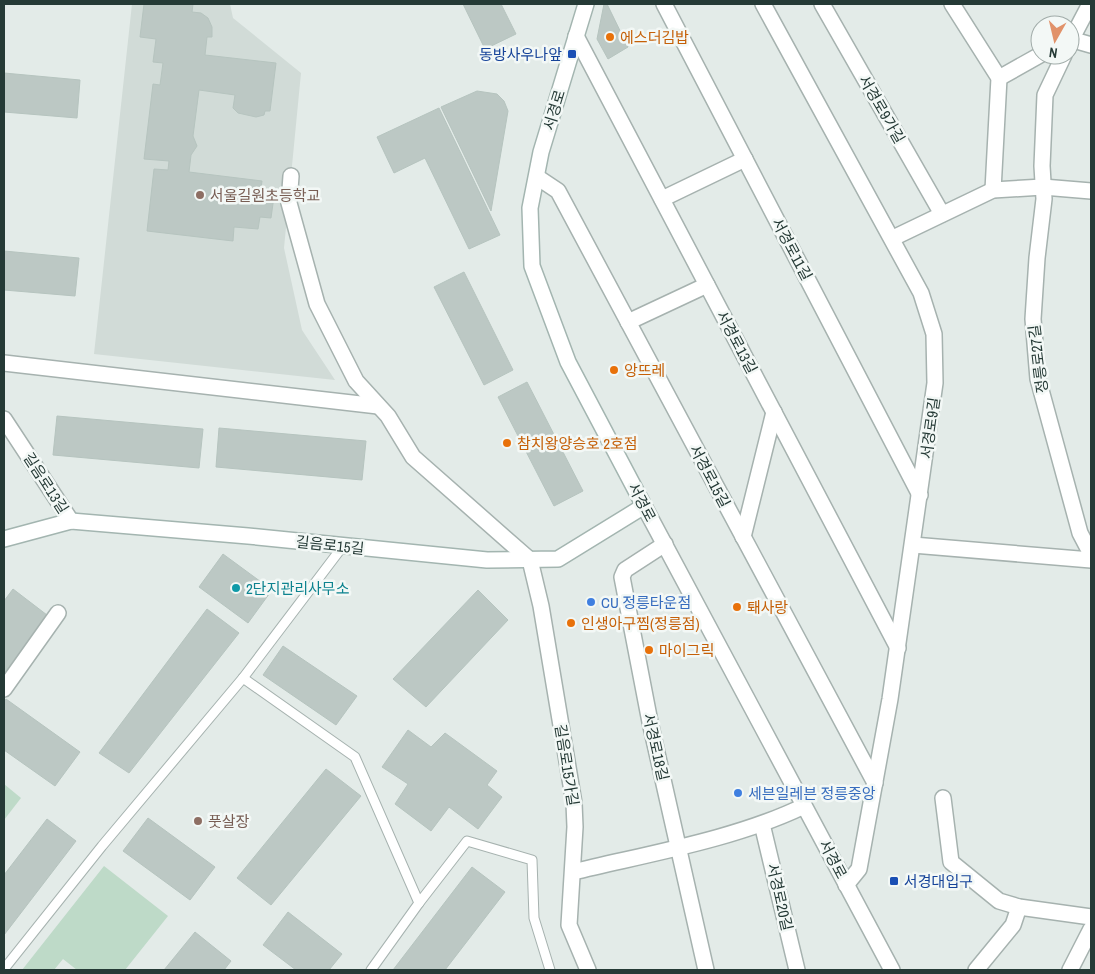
<svg xmlns="http://www.w3.org/2000/svg" width="1095" height="974" viewBox="0 0 1095 974" font-family="'Archivo Narrow','Noto Sans KR',sans-serif">
<rect width="100%" height="100%" fill="#e3ebe8"/>
<path fill="#d1dbd7" d="M132,4H230L233,18L301,73L284,248L302,330L335,380L94,354Z"/>
<g fill="#bedac8">
<path d="M4,784L21,798L4,820Z"/>
<path d="M104,866L168,916L125,970H77L63,959L54,970H22Z"/>
</g>
<g fill="#bcc8c4" stroke="#b6c4bf">
<path d="M144,4H193L192,12L201,13L208,18L212,27V37H207L205,55L276,63L270,111H265L264,115L256,117L238,113L233,108L235,95L199,90L193,136L197,146L191,155L189,172L262,181L261,188L275,189L271,218L260,217L258,229L234,227L233,241L147,231L154,169L168,170L169,161L144,159L153,84L160,85L163,63L153,62L156,39L140,37Z"/>
<path d="M463,4H501L516,34L485,49Z"/>
<path d="M604,4H607L628,47L608,59L597,39Z"/>
<path d="M4,73L80,80L77,118L4,112Z"/>
<path d="M477,91L497,94L504,101L508,111L491,211L441,107Z"/>
<path d="M439,108L500,235L469,249L425,158L394,173L377,137Z"/>
<path d="M4,251L79,258L75,296L4,290Z"/>
<path d="M464,272L513,370L484,385L434,287Z"/>
<path d="M527,382L583,491L554,506L498,397Z"/>
<path d="M57,416L203,429L199,468L53,455Z"/>
<path d="M219,428L366,441L362,480L216,467Z"/>
<path d="M223,554L272,590L248,623L199,587Z"/>
<path d="M13,589L47,615L4,676V601Z"/>
<path d="M478,590L508,620L426,707L393,679Z"/>
<path d="M207,609L239,633L129,773L99,753Z"/>
<path d="M283,646L357,696L336,725L263,675Z"/>
<path d="M6,699L80,752L55,786L4,750V702Z"/>
<path d="M408,730L431,747L445,733L497,771L487,785L502,797L478,829L449,807L431,831L395,804L408,784L382,767Z"/>
<path d="M326,769L361,796L271,905L237,878Z"/>
<path d="M148,818L215,867L190,900L123,851Z"/>
<path d="M47,819L76,841L4,935V875Z"/>
<path d="M472,867L505,892L445,970H393Z"/>
<path d="M288,912L342,954L329,970H296L263,945Z"/>
<path d="M195,932L231,961L224,970H164Z"/>
</g>
<g fill="none" stroke-linecap="round" stroke-linejoin="round">
<defs>
<g id="lane">
<path d="M243,678L355,757L419,903L371,970"/>
<path d="M419,903L467,841L532,860L534,918L550,970"/>
<path d="M4,969L102,846L243,678L343,546"/>
</g>
<g id="street">
<path d="M664,4L920,495"/>
<path d="M763,4L921,293L934,334L935,383L890,699L859,869L846,885"/>
<path d="M822,4L942,214"/>
<path d="M952,4L999,78L993,190"/>
<path d="M576,36L898,648"/>
<path d="M1070,39L1091,45"/>
<path d="M1070,42L1090,4"/>
<path d="M1064,55L1045,95L1042,166L1044,199L1037,258L1033,319L1038,379L1080,533L1091,554"/>
<path d="M999,78L1040,55"/>
<path d="M291,176L289,203L317,304L356,381L388,416L413,457L530,560L541,606L574,803L575,827L569,925L588,970"/>
<path d="M537,177L558,191L875,783"/>
<path d="M662,199L745,159"/>
<path d="M893,238L993,190L1043,187L1091,191"/>
<path d="M628,322L707,285"/>
<path d="M4,363L378,406"/>
<path d="M4,419L71,521"/>
<path d="M644,506L892,970"/>
<path d="M743,537L774,412"/>
<path d="M665,544L625,570L622,577L650,722L706,970"/>
<path d="M913,545L1091,560"/>
<path d="M4,689L58,613"/>
<path d="M943,798L951,862L999,901L1019,907L1091,917"/>
<path d="M762,824L797,970"/>
<path d="M573,872C647,854 736,839 804,806"/>
<path d="M976,970L1013,925L1019,907"/>
<path d="M1070,970L1091,929"/>
</g>
<path id="secondary" d="M4,539L71,521L248,536L487,560L558,559L644,506L568,362L532,266L530,208L541,152L586,4"/>
</defs>
<use href="#lane" stroke="#a6b2af" stroke-width="11"/>
<use href="#street" stroke="#a6b2af" stroke-width="18"/>
<use href="#secondary" stroke="#a3b5b0" stroke-width="18"/>
<use href="#lane" stroke="#fff" stroke-width="9"/>
<use href="#street" stroke="#fff" stroke-width="15"/>
<use href="#secondary" stroke="#fff" stroke-width="15"/>
</g>
<g fill="#e8710a" stroke="#f3f8f6" stroke-width="2">
<circle cx="610" cy="37" r="5"/>
<circle cx="614" cy="370" r="5"/>
<circle cx="507" cy="443" r="5"/>
<circle cx="737" cy="607" r="5"/>
<circle cx="571" cy="623" r="5"/>
<circle cx="649" cy="650" r="5"/>
</g>
<g fill="#1a4fb4" stroke="#f3f8f6" stroke-width="2">
<rect x="567" y="49" width="10" height="10" rx="2.5"/>
<rect x="889" y="876" width="10" height="10" rx="2.5"/>
</g>
<g fill="#8d6e63" stroke="#f3f8f6" stroke-width="2">
<circle cx="200" cy="195" r="5"/>
<circle cx="198" cy="821" r="5"/>
</g>
<circle fill="#0f9aa8" stroke="#f3f8f6" stroke-width="2" cx="236" cy="588" r="5"/>
<g fill="#3f7fe0" stroke="#f3f8f6" stroke-width="2">
<circle cx="591" cy="602" r="5"/>
<circle cx="738" cy="793" r="5"/>
</g>
<g text-anchor="middle" dominant-baseline="central" stroke-width="5" stroke-linejoin="round" paint-order="stroke">
<g font-size="15" fill="#c56008" stroke="#f3f8f6" text-anchor="start">
<text x="620" y="37">에스더김밥</text>
<text x="624" y="370">앙뜨레</text>
<text x="517" y="443">참치왕양승호 2호점</text>
<text x="747" y="607">퇘사랑</text>
<text x="581" y="623">인생아구찜(정릉점)</text>
<text x="659" y="650">마이그릭</text>
</g>
<g font-size="15" fill="#164399" stroke="#f3f8f6" text-anchor="end">
<text x="562" y="54">동방사우나앞</text>
<text x="904" y="881" text-anchor="start">서경대입구</text>
</g>
<g font-size="15" fill="#253a36" stroke="#f3f8f6">
<text transform="translate(882 109) rotate(60)">서경로9가길</text>
<text transform="translate(554 110) rotate(-73)">서경로</text>
<text transform="translate(792 249) rotate(62)">서경로11길</text>
<text transform="translate(737 342) rotate(62)">서경로13길</text>
<text transform="translate(1038 359) rotate(-97)">정릉로27길</text>
<text transform="translate(930 428) rotate(-82)">서경로9길</text>
<text transform="translate(710 476) rotate(62)">서경로15길</text>
<text transform="translate(46 483) rotate(57)">길음로13길</text>
<text transform="translate(642 502) rotate(62)">서경로</text>
<text transform="translate(330 545) rotate(6)">길음로15길</text>
<text transform="translate(656 747) rotate(77)">서경로18길</text>
<text transform="translate(567 765) rotate(81)">길음로15가길</text>
<text transform="translate(833 859) rotate(62)">서경로</text>
<text transform="translate(780 897) rotate(77)">서경로20길</text>
</g>
<g font-size="15" fill="#785e54" stroke="#f3f8f6" text-anchor="start">
<text x="210" y="195">서울길원초등학교</text>
<text x="208" y="821">풋살장</text>
</g>
<g font-size="15" fill="#0d838f" stroke="#f3f8f6" text-anchor="start">
<text x="246" y="588">2단지관리사무소</text>
</g>
<g font-size="15" fill="#366cbe" stroke="#f3f8f6" text-anchor="start">
<text x="601" y="602">CU 정릉타운점</text>
<text x="748" y="793">세븐일레븐 정릉중앙</text>
</g>
</g>
<rect width="1095" height="974" fill="none" stroke="#253a36" stroke-width="10"/>
<g transform="translate(1055 40) rotate(188)"><circle r="24" fill="#f3f8f6" stroke="#a1aca9"/>
<path d="M0-4L9 19L0 12L-9 19Z" fill="#e1926a"/>
<text y="-8" font-size="14" font-weight="bold" text-anchor="middle" fill="#253a36">N</text>
</g>
</svg>
